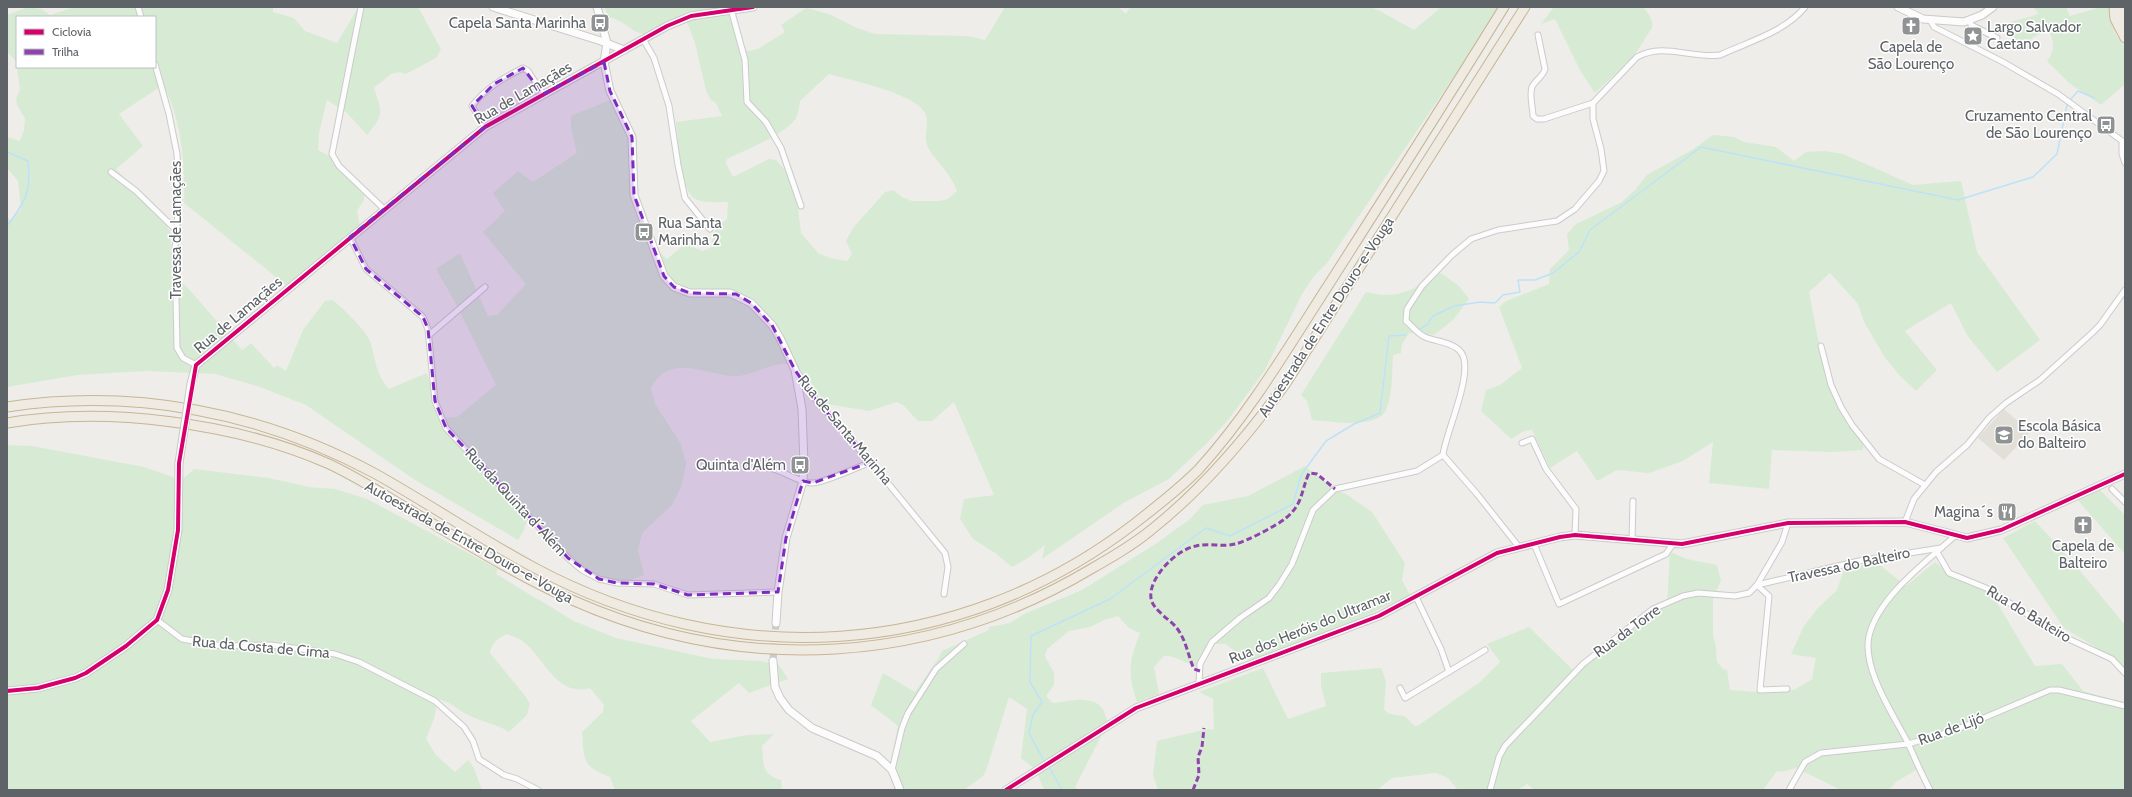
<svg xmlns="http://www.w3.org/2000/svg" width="2132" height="797" viewBox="0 0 2132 797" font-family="Cabin,sans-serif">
<rect width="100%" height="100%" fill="#eeede9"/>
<path fill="#e2dfd8" d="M2004,409L2030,432L2004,460L1978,438Z"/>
<g fill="#d7ebd4" fill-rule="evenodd">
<path d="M28,7L41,9L50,15L75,7H273V12L294,18L305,31L337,43L358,8L418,7L441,49L436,58L406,74L400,72L391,74L374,88C382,114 385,113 367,135L347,113L327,100L319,133L318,150L335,159L364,195V200L357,211L360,227L286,285L184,203C185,163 182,120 163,85L119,114L143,146L116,169L145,199L170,231L172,275L187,287L242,350L251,343L274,368L277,365L286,371L303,330L325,301L333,300C342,308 366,330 370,341C376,360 375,373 389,389L427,373L435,403L444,418L457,417L496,385L457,306L436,269L460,253L488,316L497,315L526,284L483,232L505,211L493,193L518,171L533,182L577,153L571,127V116L610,100L633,128L637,142L634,191L659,252L667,259L685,244L703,251L712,247C712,233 716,227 727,219L728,202C719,202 706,203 697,200C680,194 678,139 676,122L722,116L716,103L711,100L706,91L695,43L687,22L686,20C672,25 651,39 637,32C627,27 621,20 609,17L604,7H748L737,12C735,21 742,38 743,49L748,51L758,49L785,32L781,25L806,8L829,14L857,28L875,34L968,36L985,40L1005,7H1118L1126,14L1130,7H1369L1380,11L1414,30L1441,7H1498L1459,69L1327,263L1315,275L1302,294L1265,370L1228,420L1207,443L1169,479L1125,502L1042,559L1045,545L1028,558L1012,567L995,553L973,539L960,519L964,499L994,495L954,402L932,421H918L903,405L897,402L869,411L827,404L793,363C785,364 776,364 768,367C759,370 748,375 738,376C708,377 670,351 651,388L655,404L681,444L686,464L681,487L672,505L642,533L638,550L644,575L628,581L612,582L586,573L528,519L523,532L518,540L415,480L306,405L257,386L215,374L146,371L77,375L7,387V217L10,220L21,209L18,181L7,168V137L20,141L24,130L25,119L17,105L16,98L20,90L17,67H155V17H17V66L16,61L7,52V15ZM829,74C850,80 919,94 926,115C930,127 921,137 930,151C939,165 951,174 957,191L948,199L940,201H912L902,197L893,190L885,192L853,228L846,241L852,254L847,261L830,258L818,253L801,233L798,208L786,171L776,160L769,159L733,177L726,163L727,159C748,149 774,139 791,124C798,118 799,109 800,101Z"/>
<path d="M1554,7H1643L1650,16L1653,26L1634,56L1595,93L1581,72L1555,19L1541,24Z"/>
<path d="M2033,7H2066L2070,16L2101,7H2110C2110,23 2114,35 2125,47V84L2101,105L2069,83L2047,61C2054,53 2055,42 2049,32L2041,33L2018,46L2011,35L2015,30L2010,22L2039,14Z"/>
<path d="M1713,135L1734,137L1744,142L1776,147L1794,161L1806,152L1825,151L1843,154L1913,185L1961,181L1977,252L2040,340L1997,372L1967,335L1951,303L1905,331L1937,370L1916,391L1899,375L1884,356L1864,322L1858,304L1830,273L1809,292L1818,339L1836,405L1845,420L1864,438L1863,450L1832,452L1772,450L1769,489L1709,483L1713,442L1683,461L1649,473L1617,470L1597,481L1577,451L1550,468L1532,430L1524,431L1511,439L1481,411L1486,390L1500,385L1522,368L1499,307L1506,301L1549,284L1550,269L1569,250L1567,234L1576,224L1622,202L1635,190L1647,175L1692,150Z"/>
<path d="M1441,273L1459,286L1469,299L1453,320L1434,335L1409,333L1402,344L1401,353L1393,355C1392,372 1393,394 1386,410C1377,430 1328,421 1312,420L1307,401L1301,395L1366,292C1385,297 1404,296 1420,284C1428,279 1431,275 1441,273Z"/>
<path d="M7,445L32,446L144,467L182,480L194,469L269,478L309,487L335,489L367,499L498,569L496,574L574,621L616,638L713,659L761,661L779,665L788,679L749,693L739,683L691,721L710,742L747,735L774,734L762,746C764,765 761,774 781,780L782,788L779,790H615L610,777C582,767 584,759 582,732L603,712L604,705L590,688C555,698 544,655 521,640C517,637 511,636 507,634C498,638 491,643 490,653L526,697L530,704L527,715L509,732C497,724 482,722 468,715C456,709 453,703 438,699L434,719L426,739L436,755L455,772L468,760L474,768L482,790H7Z"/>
<path d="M1305,466L1334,489L1346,494L1372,512L1405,563L1402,580L1410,595L1354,621L1252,661L1243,658L1226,644H1213L1199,667C1186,664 1178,656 1164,656L1154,667L1159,694L1137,702C1127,672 1129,662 1140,633L1129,628L1118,616L1104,620L1090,627L1069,631L1047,649L1045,656L1054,673V685L1046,696L1053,703C1067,702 1091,694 1102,708C1105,711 1106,718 1108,723L1075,787L1079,790H1044L1036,770L1021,758L1027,709L1009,697L987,768L983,776L964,790H897C891,763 892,753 898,726L871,705L883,673L915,692L938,659L942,651L989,630V627L1010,623L1024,614L1082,590L1157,543L1190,519L1203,505L1248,496Z"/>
<path d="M2099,489L2125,515V554L2076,498Z"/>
<path d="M2035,521L2071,560L2125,625V669L2112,657L2064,628L2003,538Z"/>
<path d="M1670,552L1687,559L1717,565L1721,581L1713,598V635L1716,647L1717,662L1723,669L1727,670L1730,690L1756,692L1794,690L1812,679L1816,658L1791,654L1804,626L1817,609L1837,590L1844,570L1876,562L1906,586L1935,562L1957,579L1991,593L2035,666L2062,664L2083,691L2125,703V790H1933L1921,767L1896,782L1889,790H1841L1796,768L1782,772L1777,771L1763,790H1534L1527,784L1518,790H1458L1448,778L1436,773L1392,778L1377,790H1158L1153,775L1157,741L1203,730L1214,729L1213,699L1199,692L1263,668L1288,719L1326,706L1321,686V673L1381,668L1386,681L1384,710L1390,714L1404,716L1415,726L1419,725L1480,682L1500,662L1487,644L1529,627L1575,672L1651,611L1667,604Z"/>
</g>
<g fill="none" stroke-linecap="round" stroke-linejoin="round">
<g stroke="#bde2f8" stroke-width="1.5">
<path d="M2071,99L2078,91L2095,98"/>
<path d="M7,152L28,161C32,192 25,202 7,226"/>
<path d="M1420,329L1427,325L1433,316L1454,306L1480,302L1495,303L1503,295L1520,292L1518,280H1535L1553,273L1579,252L1590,230L1701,147L1958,200L2033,177L2057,154L2067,105"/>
<path d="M1044,761L1029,733L1033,715L1042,702L1030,682L1031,636L1110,599L1206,528L1230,536L1293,504L1301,475L1326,441L1354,424L1380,413L1389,336L1406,335"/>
<path d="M1049,767L1062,790"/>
</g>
<path stroke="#cacac8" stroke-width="7" stroke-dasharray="7 3.5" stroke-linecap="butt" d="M773,661L776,623"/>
<defs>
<g id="street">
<path d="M138,7L141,17"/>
<path d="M361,7L332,154L339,166L384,209"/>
<path d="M731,9L745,60L747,102L766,122L781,148L801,206"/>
<path d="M1930,20L1934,27L2003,62L2058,94L2125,143"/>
<path d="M1970,21L1971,25L1997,38"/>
<path d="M1538,35L1545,69C1543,77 1535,80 1532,87C1529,95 1533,108 1533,116L1537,119H1544L1593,103"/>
<path d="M643,39L654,58L669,106L678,165L685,198L710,229"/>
<path d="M155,64L169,114L177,154L179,200L175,248L177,348L183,358L196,365"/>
<path d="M485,127L472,106C486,88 503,78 523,68L528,71L543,94"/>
<path d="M2122,141V154L2125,163"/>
<path d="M111,172L136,191L177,231"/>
<path d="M350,237L366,269L423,317L428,329L435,401L446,428L568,558L582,570L599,579L617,583L654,584L688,595L778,592"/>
<path d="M429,335L485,287"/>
<path d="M1821,346L1831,385L1841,407L1852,425L1879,459L1925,485"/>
<path d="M797,372L816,400L869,460L945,553L948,567L944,594"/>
<path d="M1522,443L1532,439L1546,469L1576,509L1575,535"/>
<path d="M764,467C781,468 794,481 811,483C822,484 858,467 871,462"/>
<path d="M2112,489L2125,502"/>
<path d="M1905,522L1914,499L1936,472L1967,445L1989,418L2006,403L2040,380L2092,333L2100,325L2125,290"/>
<path d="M1632,540L1633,501"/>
<path d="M1534,544L1559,604L1666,554L1673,544"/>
<path d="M1519,547L1477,494L1443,455C1445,433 1478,366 1459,350C1449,341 1436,342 1425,337C1418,334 1412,326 1406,321L1407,309L1422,286L1452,255L1471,239L1498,230L1557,221L1575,209L1599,181L1604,171L1601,149L1593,119V103L1637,57C1664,42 1691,59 1720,55C1748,42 1785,32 1805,7"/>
<path d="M1937,552L1949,573L1986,588L2060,635L2112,659L2125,673"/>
<path d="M1757,585L1859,561L1941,548"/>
<path d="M1757,585L1769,596L1760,690L1787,689"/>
<path d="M1416,597L1441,649L1449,672"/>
<path d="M157,620L182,639L222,646L271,645L308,650L335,654L359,662L435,701L464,727L473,741L479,759L504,775L517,779L538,790"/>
<path d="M1199,684L1200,664L1212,642L1240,618L1269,598L1279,585L1292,564L1313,510L1335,489L1417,471L1443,455"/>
<path d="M1400,688L1405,698L1485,650"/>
<path d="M892,770L902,728L908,713L936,669L964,644"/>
<path d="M1490,790L1499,757L1505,746L1583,664L1653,609L1683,596L1698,593L1735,596L1749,593L1757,585L1782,542L1788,523"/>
<path d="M1789,790L1805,762L1821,753L1908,744L1953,731L2050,690H2059L2125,706"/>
<path d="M1930,790C1922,775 1915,759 1908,743C1893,714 1862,669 1869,636C1878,597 1927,561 1956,535"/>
</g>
<g id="secondary">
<path d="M493,7L601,41L624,50"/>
<path d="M597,7L607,43L604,62L610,91L632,137L634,195L664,276L674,287L690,293H730L751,303L772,325L780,338L795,370L802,409L804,464L803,481L786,538L778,592L776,623"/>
<path d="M1898,7L1923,19L1964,22L1982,15L1993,7"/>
<path d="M191,384L196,365L485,127L667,26L691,16L753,7"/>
<path d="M773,661L775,687L780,698L789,710L812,728L877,756L892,770L900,790"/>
<path d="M7,691L38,688L75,678L86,673L126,646L157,620L168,590L178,530L179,463"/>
<path d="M1006,790L1136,708L1379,616L1497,553L1560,537L1575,535L1682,544L1788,523L1905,522L1967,538L2001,530L2125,474"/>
</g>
<g id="highway">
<path d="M2114,7L2115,19L2125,38"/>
<path d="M2122,7V19L2125,24"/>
<path d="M7,407C134,388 261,412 374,473C428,503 479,538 533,567C730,673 956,660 1134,524C1156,507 1178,490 1198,470C1250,413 1289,346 1331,281C1389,190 1447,99 1504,7"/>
<path d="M7,423C106,406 237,423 329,464C357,477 383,494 410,510C462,541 516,575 572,600C743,676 930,665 1091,569C1112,557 1133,545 1151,530C1204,488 1247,437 1286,383L1525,7"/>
</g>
</defs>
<use href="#street" stroke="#cbcbcb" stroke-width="7"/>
<use href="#secondary" stroke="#cacac9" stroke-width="9"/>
<use href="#highway" stroke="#c7b595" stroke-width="11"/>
<use href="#street" stroke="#fcfcfc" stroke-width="5"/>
<use href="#secondary" stroke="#fcfcfc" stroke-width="7"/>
<use href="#highway" stroke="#f0ebe2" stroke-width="9"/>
<defs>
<path id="secondary-bridge" d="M179,463L191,384"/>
</defs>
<use href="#secondary-bridge" stroke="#cacac9" stroke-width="9" stroke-linecap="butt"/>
<use href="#secondary-bridge" stroke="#fcfcfc" stroke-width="7"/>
<g stroke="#8e44ad" stroke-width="3" stroke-dasharray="6 3" stroke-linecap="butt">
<path d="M1200,671L1194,669C1188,656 1186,639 1176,627C1169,619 1152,609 1151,598C1148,578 1177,549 1196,546C1208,543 1223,547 1235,544C1245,542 1278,525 1286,518C1303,504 1301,491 1309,473L1317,474L1335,489"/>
<path d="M1193,790L1199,775L1198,757L1202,747L1204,728"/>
</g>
<defs>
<g id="cycleway">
<path d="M7,691L38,688L75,678L86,673L126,646L157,620L168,590L178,530L179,463L196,365L485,127L667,26L691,16L753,7"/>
<path d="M1006,790L1136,708L1379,616L1497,553L1560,537L1575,535L1682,544L1788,523L1905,522L1967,538L2001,530L2125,474"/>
</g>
</defs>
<use href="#cycleway" stroke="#fff" stroke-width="6"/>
<use href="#cycleway" stroke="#d6006c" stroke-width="4"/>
</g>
<path fill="#7b2cbf" fill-opacity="0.2" stroke="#7b2cbf" stroke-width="3" stroke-dasharray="8 5" stroke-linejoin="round" d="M604,62L610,91L632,137L634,195L664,276L674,287L690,293L736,294L751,303L772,325L795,370L816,400L871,462L813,483L803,481L786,538L778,592L688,595L654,584L617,583L599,579L568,558L446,428L435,401L428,329L423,317L366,269L350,237L485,127L472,106L494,84L523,68L543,94Z"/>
<defs>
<symbol id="bus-square" viewBox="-11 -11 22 22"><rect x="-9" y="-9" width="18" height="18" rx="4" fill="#909394" stroke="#fff"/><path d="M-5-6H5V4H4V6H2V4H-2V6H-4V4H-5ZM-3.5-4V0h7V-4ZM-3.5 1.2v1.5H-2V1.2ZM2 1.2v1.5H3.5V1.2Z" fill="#fff"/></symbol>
<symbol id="church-square" viewBox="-11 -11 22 22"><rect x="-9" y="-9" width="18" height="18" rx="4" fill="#909394" stroke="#fff"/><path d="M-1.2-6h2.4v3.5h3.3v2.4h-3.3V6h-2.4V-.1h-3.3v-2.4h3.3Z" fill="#fff"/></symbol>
<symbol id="sight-square" viewBox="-11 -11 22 22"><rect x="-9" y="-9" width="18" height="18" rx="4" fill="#909394" stroke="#fff"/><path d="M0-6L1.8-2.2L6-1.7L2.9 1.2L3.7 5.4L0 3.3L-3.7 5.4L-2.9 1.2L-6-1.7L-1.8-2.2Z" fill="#fff"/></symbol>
<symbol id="school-square" viewBox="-11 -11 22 22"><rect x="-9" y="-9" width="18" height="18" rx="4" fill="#909394" stroke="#fff"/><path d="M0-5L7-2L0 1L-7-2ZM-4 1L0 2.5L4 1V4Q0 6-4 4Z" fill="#fff"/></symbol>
<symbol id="restaurant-square" viewBox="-11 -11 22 22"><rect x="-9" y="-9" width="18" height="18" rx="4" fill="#909394" stroke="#fff"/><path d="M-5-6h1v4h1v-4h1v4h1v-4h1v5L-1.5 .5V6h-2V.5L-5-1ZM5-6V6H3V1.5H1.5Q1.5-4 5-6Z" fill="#fff"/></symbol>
</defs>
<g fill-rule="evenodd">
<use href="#bus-square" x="589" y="12" width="22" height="22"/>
<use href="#church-square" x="1900" y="15" width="22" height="22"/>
<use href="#sight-square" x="1962" y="25" width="22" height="22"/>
<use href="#bus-square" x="2095" y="114" width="22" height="22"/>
<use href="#bus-square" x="633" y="221" width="22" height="22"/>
<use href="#school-square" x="1993" y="424" width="22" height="22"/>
<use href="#bus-square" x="789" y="454" width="22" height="22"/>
<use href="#restaurant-square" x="1996" y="501" width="22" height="22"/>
<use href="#church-square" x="2072" y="514" width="22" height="22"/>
</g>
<g text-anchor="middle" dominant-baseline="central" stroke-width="3" stroke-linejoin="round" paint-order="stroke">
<g font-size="15" fill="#5e6367" stroke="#fff" text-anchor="end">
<text x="586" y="23">Capela Santa Marinha</text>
<text x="1987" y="27" text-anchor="start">Largo Salvador<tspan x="1987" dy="17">Caetano</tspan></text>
<text x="1911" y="47" text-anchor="middle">Capela de<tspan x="1911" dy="17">São Lourenço</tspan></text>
<text x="2092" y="116">Cruzamento Central<tspan x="2092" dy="17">de São Lourenço</tspan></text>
<text x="658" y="223" text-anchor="start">Rua Santa<tspan x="658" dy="17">Marinha 2</tspan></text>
<text x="2018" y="426" text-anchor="start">Escola Básica<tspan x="2018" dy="17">do Balteiro</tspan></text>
<text x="786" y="465">Quinta d'Além</text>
<text x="1993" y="512">Magina´s</text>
<text x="2083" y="546" text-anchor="middle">Capela de<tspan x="2083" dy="17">Balteiro</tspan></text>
</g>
<g font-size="15" fill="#5e6367" stroke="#fff">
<text transform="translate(523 93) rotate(-30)">Rua de Lamaçães</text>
<text transform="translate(176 230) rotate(-90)">Travessa de Lamaçães</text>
<text transform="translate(238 315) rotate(-40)">Rua de Lamaçães</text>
<text transform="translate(1326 317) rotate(-57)">Autoestrada de Entre Douro-e-Vouga</text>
<text transform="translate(845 430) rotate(50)">Rua de Santa Marinha</text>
<text transform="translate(516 502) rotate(47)">Rua da Quinta d´Além</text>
<text transform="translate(469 542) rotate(29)">Autoestrada de Entre Douro-e-Vouga</text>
<text transform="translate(1849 565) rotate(-12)">Travessa do Balteiro</text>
<text transform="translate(2029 614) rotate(31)">Rua do Balteiro</text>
<text transform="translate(1310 627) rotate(-22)">Rua dos Heróis do Ultramar</text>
<text transform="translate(1627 631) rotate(-36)">Rua da Torre</text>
<text transform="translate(261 647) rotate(5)">Rua da Costa de Cima</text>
<text transform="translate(1951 729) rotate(-20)">Rua de Lijó</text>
</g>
</g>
<rect width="2132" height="797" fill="none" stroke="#5e6367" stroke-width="16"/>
<rect x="16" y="16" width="140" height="52" fill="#ffffff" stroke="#bfc1c2"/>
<rect x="24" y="29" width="20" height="6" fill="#d6006c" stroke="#bfc1c2"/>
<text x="52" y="36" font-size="12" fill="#5e6367">Ciclovia</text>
<rect x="24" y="49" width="20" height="6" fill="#8e44ad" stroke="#bfc1c2"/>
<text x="52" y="56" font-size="12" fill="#5e6367">Trilha</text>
</svg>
